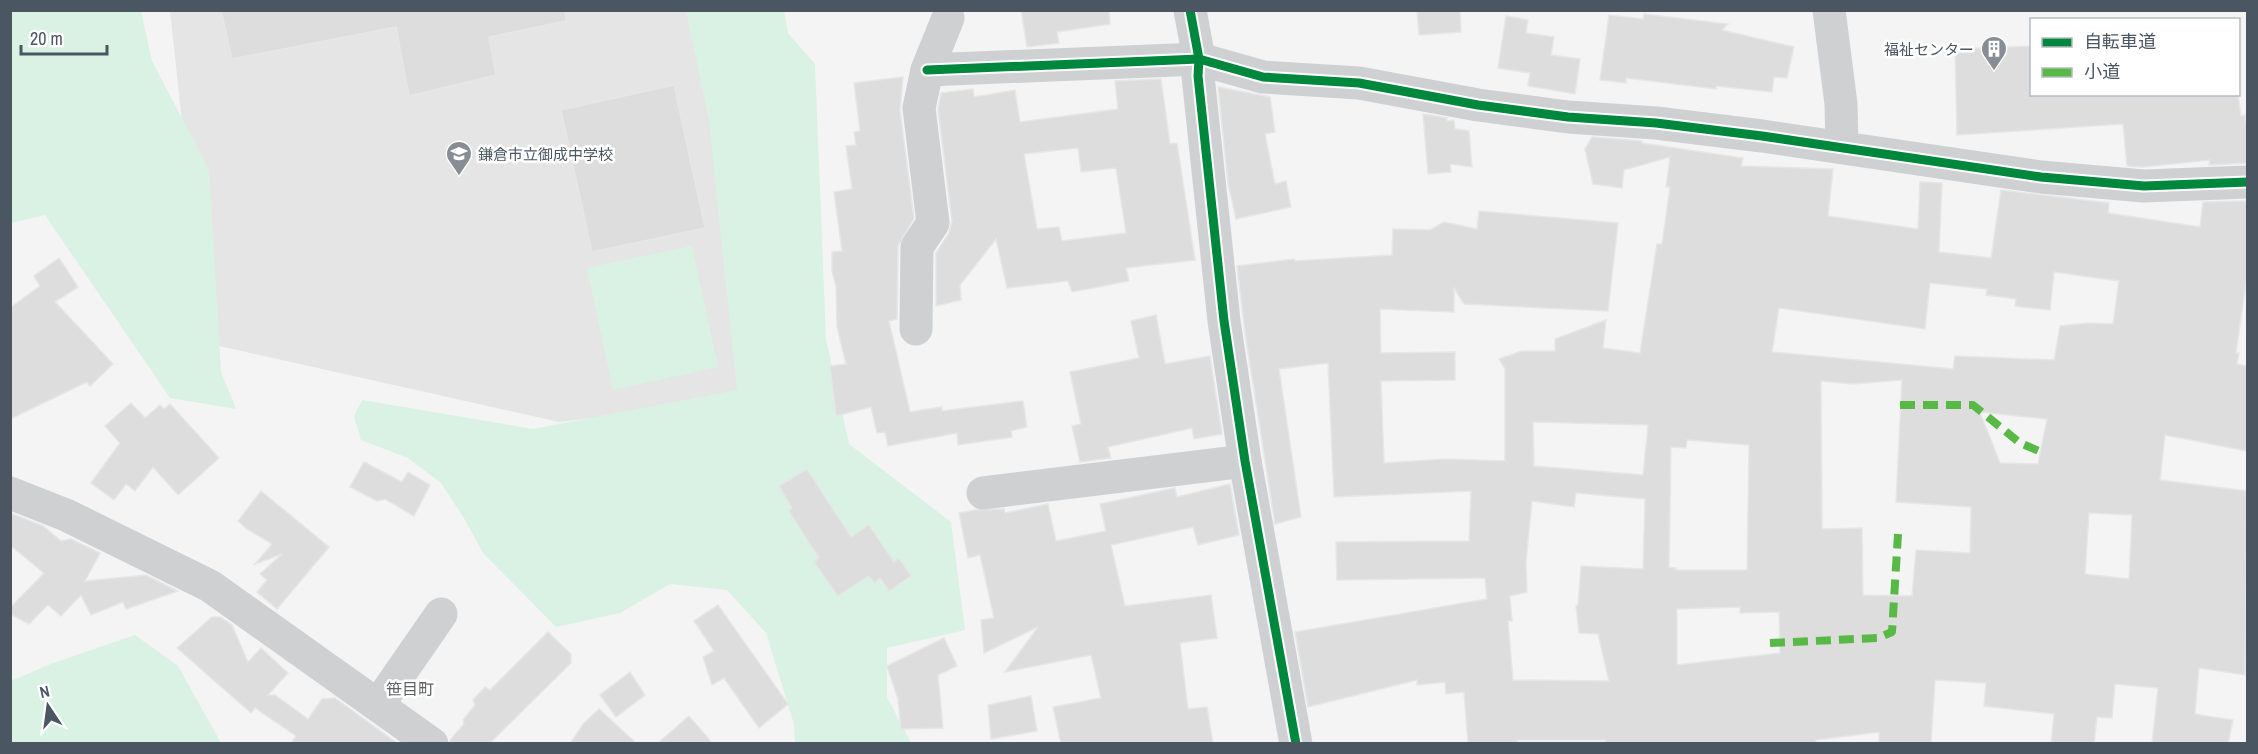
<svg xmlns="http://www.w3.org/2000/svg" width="2258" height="754" viewBox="0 0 2258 754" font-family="'Archivo Narrow','Noto Sans JP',sans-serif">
<rect width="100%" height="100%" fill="#f4f4f4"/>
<path fill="#e6e5e6" d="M170,11H712L757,399L559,422L206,343Z"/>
<g fill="#d9f2e3">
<path d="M10,11H141L152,61L209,170L221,372L236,409L170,398L45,215L11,223Z"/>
<path d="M686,11H784L788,33L815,64L826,339L849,444L951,522L965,630L887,648V697L911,743H795L794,724L766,633L727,590L670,584L620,613L556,627L483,553L464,518L441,483L408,458L361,440L354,416L362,400L533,429L737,390L709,120Z"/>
<path d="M692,246L718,367L613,390L587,268Z"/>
<path d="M135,635L178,666L221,743H11V681L53,663Z"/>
</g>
<g fill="#ddddde" stroke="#e5e6e7" stroke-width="1.5" fill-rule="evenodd">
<path d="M221,10H565L566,21L489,37L496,75L409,96L396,27L232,59Z"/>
<path d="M1021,10H1109L1110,24L1057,32L1059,43L1027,47Z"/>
<path d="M1417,10H1460L1461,32L1419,35Z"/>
<path d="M1644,14L1728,24L1722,30L1794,47L1787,78L1774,77L1772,92L1716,86V89L1626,78V83L1600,80L1609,15L1643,19Z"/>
<path d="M1506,16L1528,20L1526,33L1554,37L1551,55L1580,59L1575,94L1528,86L1530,73L1498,68Z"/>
<path d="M2031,46V94H2238L2241,116L2245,115L2247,127V163L2209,165L2210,160L2143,167L2127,166L2123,124L1957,135L1955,49Z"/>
<path d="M903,77L900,110L914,218L898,246L897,319L889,321L910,412L942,407V411L1023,401L1027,427L1011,431L1012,437L958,445L957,433L888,446L885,432L877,433L871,407L836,416L830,366L846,364L837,327L836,287L832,271V252L842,251L834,192L852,189L846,146L856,145L854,132L860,131L854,83Z"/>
<path d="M1161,79L1170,144L1177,143L1195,260L1126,268L1129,281L1072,292L1068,281L1007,288L996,239L960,285L961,300L936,306V253L949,233L952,221L938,109L941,93L973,89L974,97L1015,90L1020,122L1118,109L1115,81ZM1078,148L1081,172L1116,168L1126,233L1062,241L1059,227L1037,229L1024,154Z"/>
<path d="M674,85L705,228L592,252L561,110Z"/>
<path d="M1218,87L1270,97L1275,132L1265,134L1275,184L1286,181L1291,207L1236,219L1228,183Z"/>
<path d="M1423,114L1447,118V121L1454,120L1455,129L1469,131L1472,167L1450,164L1451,172L1428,174Z"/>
<path d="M1592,137L1642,141V143L1743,158L1741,166L1833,169L1828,216L1918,229L1920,182L1942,183L1939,252L1991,258L2001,190L2109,203L2108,213L2200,227L2203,202L2247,201V276L2236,353H2239L2237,364L2247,366V451L2165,435L2160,480L2247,491L2245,675L2199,668L2195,714L2233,720L2228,744H2152L2158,688L2115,684L2112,718L2097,717L2094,744H2051L2054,714L1984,706L1986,683L1935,680L1931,744H1879V732L1816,740V744H1605V740H1517V744H1468L1464,692L1446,694L1445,682L1417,685V680L1308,707L1295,632L1487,599L1485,578L1337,580L1336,542L1469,541L1471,491L1334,497L1328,363L1279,369L1301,517L1275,524L1245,333L1237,266L1294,259L1295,261L1392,255L1393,229L1430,230L1444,222L1477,229L1479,211L1618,223L1608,311L1464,304L1454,288V312L1380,309L1381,353L1455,352V380L1381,381L1384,463L1445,459L1505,461V369L1499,359L1522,351H1555V339L1606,320L1603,348L1640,353L1657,244H1662L1670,187H1666L1670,157L1624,170L1622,188L1593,184L1585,149ZM2054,272L2119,281L2113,324L2088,323L2060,326L2054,360L1955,356L1953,369L1772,352L1779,308L1925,329L1930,283L1987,289L1986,295L2016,299L2015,306L2050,310ZM1902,380L1896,502L1971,507L1970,553L1916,550L1912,596L1863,595L1862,528L1822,529L1821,381L1852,384ZM1980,412L2047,419L2038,464L2000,463ZM1533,422L1648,425L1643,475L1534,466ZM1687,440L1749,445L1747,570H1676V568L1669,567L1671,447L1686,448ZM1576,493L1645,499L1643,569L1581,566L1578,605L1576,606L1579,633L1598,634L1609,681L1513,680L1508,621H1512L1510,596L1527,592L1526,562L1532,501L1574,507ZM2089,513L2132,515L2129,579L2085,574ZM1740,607V613L1779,612L1780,653L1677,665V609Z"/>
<path d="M59,258L78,287L55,302L113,364L90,386L87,382L10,419V308L40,286L34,276Z"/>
<path d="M1156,315L1165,364L1210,356L1222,434L1194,439L1192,428L1108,447L1111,458L1080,462L1072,426L1081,424L1070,372L1139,358L1131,321Z"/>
<path d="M131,403L145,418L160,405L164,409L170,404L219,458L178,495L153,467L135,491L126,484L114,500L91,483L120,443L105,426Z"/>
<path d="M364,462L402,482L408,472L430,485L414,516L385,499L377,501L350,487Z"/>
<path d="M807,469L851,537L869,525L894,562L899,558L911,576L889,591L880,578L874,583L869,576L838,596L814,562L819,558L788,510L792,508L779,486Z"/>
<path d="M1230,484L1239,535L1198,545L1193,527L1111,545L1125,606L1211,595L1217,638L1180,643L1188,709L1207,707L1213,744H1061L1053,707L1101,698L1091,655L1005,672L1038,627L984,653L981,620L994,618L980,555L968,558L959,513L975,510L1004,509L1005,513L1048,504L1056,541L1106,531L1100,504L1175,488L1177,497Z"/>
<path d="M261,491L329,547L277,609L257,592L267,580L260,574L282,554L255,564L272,544L247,529L238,521Z"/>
<path d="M10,513L43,526L61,541L71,539L100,553L85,581L146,575L178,591L126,609L123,602L91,615L81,595L61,616L48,605L29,624L10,614V608L44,573L10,545Z"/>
<path d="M718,605L788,704L759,728L724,678L712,685L703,657L714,651L694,621Z"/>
<path d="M212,617H220L232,625L248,662L261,648L288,673L268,695H275L308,719L322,699L335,698L398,744H291L296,736L255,708L251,713L177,648Z"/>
<path d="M548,632L571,654V663L489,744H450V740L464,724L463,720L475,705L473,700L485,687L490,690Z"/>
<path d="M944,638L957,666L938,675L943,728L901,729L898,699L887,666Z"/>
<path d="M630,672L645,695L616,717L600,695Z"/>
<path d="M1031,696L1037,731L991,739L988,705Z"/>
<path d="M599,709L637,744H570L583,724Z"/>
<path d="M689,716L713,744H657Z"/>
</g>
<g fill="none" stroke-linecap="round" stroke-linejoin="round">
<g stroke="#ced0d2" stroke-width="33">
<path d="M1190,10L1199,59L1198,76L1224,321L1245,461L1296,744"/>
<path d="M1829,10L1841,104L1842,147"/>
<path d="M927,70L1199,59L1263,77L1359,83L1478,105L1568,117L1656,123L1762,136L2041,177L2144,186L2248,182"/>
<path d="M916,329L917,247L933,223L919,108L927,70L948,18"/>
<path d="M10,493L66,515L210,586L432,744"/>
<path d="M983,493L1245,461"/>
<path d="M378,705L441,614"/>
</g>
<g stroke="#58b947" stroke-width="8" stroke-dasharray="15 8" stroke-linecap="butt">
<path d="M1900,405H1973L2020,443L2039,451"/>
<path d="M1770,643L1878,638L1892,632L1898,534"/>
</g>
<defs>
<g id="cycleway">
<path d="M1190,10L1199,59L1198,76L1224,321L1245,461L1296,744"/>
<path d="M927,70L1199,59L1263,77L1359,83L1478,105L1568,117L1656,123L1762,136L2041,177L2144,186L2248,182"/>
</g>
</defs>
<use href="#cycleway" stroke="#fff" stroke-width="13"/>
<use href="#cycleway" stroke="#00873e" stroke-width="9"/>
</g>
<defs>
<symbol id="building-pin" viewBox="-11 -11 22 30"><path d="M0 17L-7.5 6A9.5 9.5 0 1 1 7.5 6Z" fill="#868d94" stroke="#fff"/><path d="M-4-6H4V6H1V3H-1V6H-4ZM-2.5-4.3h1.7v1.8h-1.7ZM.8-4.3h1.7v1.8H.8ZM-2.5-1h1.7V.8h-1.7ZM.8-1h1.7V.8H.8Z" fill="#fff"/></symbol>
<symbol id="school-pin" viewBox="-11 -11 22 30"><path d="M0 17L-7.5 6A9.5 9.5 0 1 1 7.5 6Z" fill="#868d94" stroke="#fff"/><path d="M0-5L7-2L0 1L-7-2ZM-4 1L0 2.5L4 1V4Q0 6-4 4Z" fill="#fff"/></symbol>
</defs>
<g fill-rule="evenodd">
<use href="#building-pin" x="1979" y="34" width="30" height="40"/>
<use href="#school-pin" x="444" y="139" width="30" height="40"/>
</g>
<g text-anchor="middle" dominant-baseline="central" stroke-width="5" stroke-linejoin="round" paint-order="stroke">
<g font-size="15" fill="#4a5661" stroke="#fff" text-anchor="end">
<text x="1974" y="49">福祉センター</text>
<text x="478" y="154" text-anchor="start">鎌倉市立御成中学校</text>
</g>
<g font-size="16" fill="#5f6368" stroke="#fff">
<text x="410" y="689">笹目町</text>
</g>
</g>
<rect width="2258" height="754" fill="none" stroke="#4a5661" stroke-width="24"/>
<rect x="2030" y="18" width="210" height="78" fill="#ffffff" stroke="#b7bbc0" stroke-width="1.5"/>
<rect x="2042" y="38" width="30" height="9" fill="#00873e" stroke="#b7bbc0" stroke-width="1.5"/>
<text x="2084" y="48" font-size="18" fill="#4a5661">自転車道</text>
<rect x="2042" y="68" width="30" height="9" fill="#58b947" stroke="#b7bbc0" stroke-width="1.5"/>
<text x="2084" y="78" font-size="18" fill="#4a5661">小道</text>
<g transform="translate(48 706) rotate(347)" stroke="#ffffff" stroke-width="4.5" paint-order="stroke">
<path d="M0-4.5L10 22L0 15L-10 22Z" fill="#4a5661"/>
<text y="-9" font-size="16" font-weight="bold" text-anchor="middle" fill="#4a5661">N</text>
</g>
<path d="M21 45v9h86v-9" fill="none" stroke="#4a5661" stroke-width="3"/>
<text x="30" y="45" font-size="18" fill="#4a5661" stroke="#ffffff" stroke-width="4.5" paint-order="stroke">20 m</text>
</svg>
